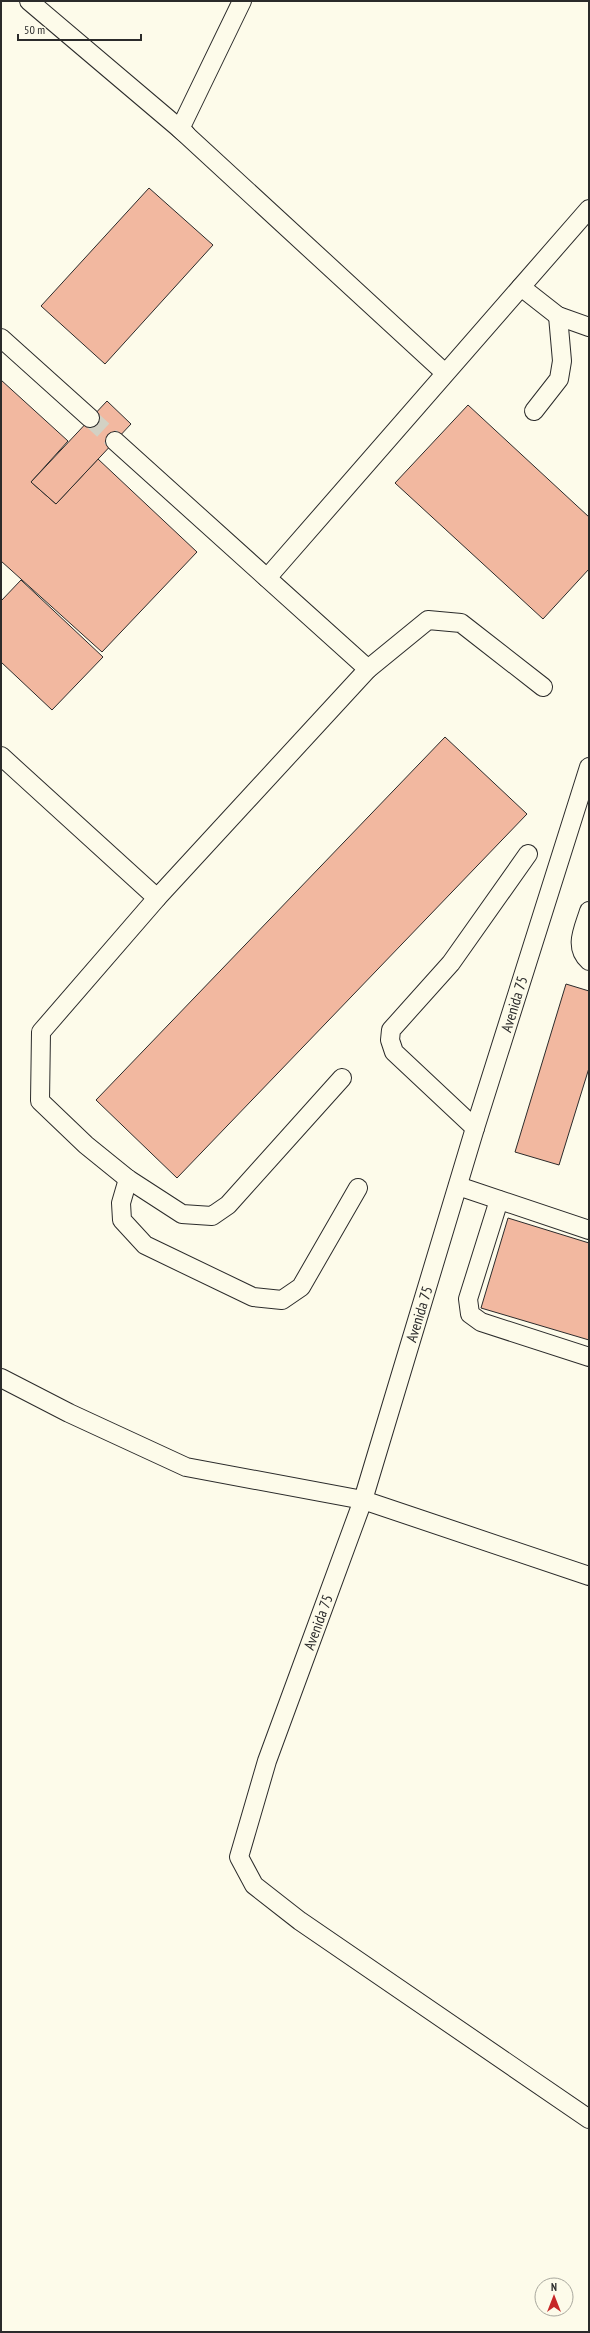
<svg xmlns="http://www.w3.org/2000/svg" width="590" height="2333" viewBox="0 0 590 2333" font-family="'PT Sans Narrow',sans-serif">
<rect width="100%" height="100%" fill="#fdfbea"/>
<g fill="#f2b8a0" stroke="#2b2b2b">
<path d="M149,188L213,245L105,364L41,306Z"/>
<path d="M1,380L68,441L31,482L56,504L98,459L197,552L102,652L1,561Z"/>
<path d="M107,401L131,424L56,504L31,482Z"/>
<path d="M468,405L589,517V569L543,619L395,483Z"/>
<path d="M21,580L103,657L52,710L1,662V601Z"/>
<path d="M445,737L527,814L177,1178L96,1100Z"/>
<path d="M566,984L589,991V1068L559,1165L515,1152Z"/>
<path d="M508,1218L589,1243V1340L481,1308Z"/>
</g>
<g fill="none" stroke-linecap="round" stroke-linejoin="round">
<path stroke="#d3d1c4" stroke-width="18" stroke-dasharray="18 9" stroke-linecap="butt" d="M90,418L115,441"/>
<defs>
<g id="minor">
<path d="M29,1L186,134"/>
<path d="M242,1L180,129L445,373"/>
<path d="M521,287L558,316L589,327"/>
<path d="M1,338L90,418"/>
<path d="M534,411L559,379L562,361L558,316"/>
<path d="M267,578L589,209"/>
<path d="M368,669L428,620L461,623L543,687"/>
<path d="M1,756L157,898L368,669L115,441"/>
<path d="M589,767L475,1128L363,1500L267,1761L239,1857L254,1885L300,1921L589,2119"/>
<path d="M157,898L41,1032L40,1101L86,1145L128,1179L182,1214L212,1216L228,1205L342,1078"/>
<path d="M589,911C584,928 573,947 589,961"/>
<path d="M475,1128L394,1052L390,1040L391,1030L451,963L528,854"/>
<path d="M128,1179L121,1203L122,1220L145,1245L253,1297L282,1300L301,1287L358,1188"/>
<path d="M458,1186L589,1230"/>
<path d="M499,1200L468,1299L470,1314L481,1322L589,1357"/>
<path d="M1,1378L69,1413L186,1467L363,1500L589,1576"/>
</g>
</defs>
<use href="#minor" stroke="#2b2b2b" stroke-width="20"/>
<use href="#minor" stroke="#fdfbea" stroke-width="18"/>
</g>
<g text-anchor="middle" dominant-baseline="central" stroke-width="3" stroke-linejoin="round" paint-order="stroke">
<g font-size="15" fill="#2b2b2b" stroke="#fdfbea">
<text transform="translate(514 1004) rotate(-73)">Avenida 75</text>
<text transform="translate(419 1314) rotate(-73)">Avenida 75</text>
<text transform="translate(318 1622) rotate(-70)">Avenida 75</text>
</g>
</g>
<rect width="590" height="2333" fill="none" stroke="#2b2b2b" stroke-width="4"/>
<g transform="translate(554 2297)"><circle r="19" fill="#fdfbea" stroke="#a9a89e"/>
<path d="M0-3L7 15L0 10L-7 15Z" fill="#c62828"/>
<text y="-6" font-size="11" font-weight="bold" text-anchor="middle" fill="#2b2b2b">N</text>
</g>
<path d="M18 34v6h123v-6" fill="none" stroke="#2b2b2b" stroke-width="2"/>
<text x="24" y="34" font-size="12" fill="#2b2b2b" stroke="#fdfbea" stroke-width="3" paint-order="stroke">50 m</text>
</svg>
